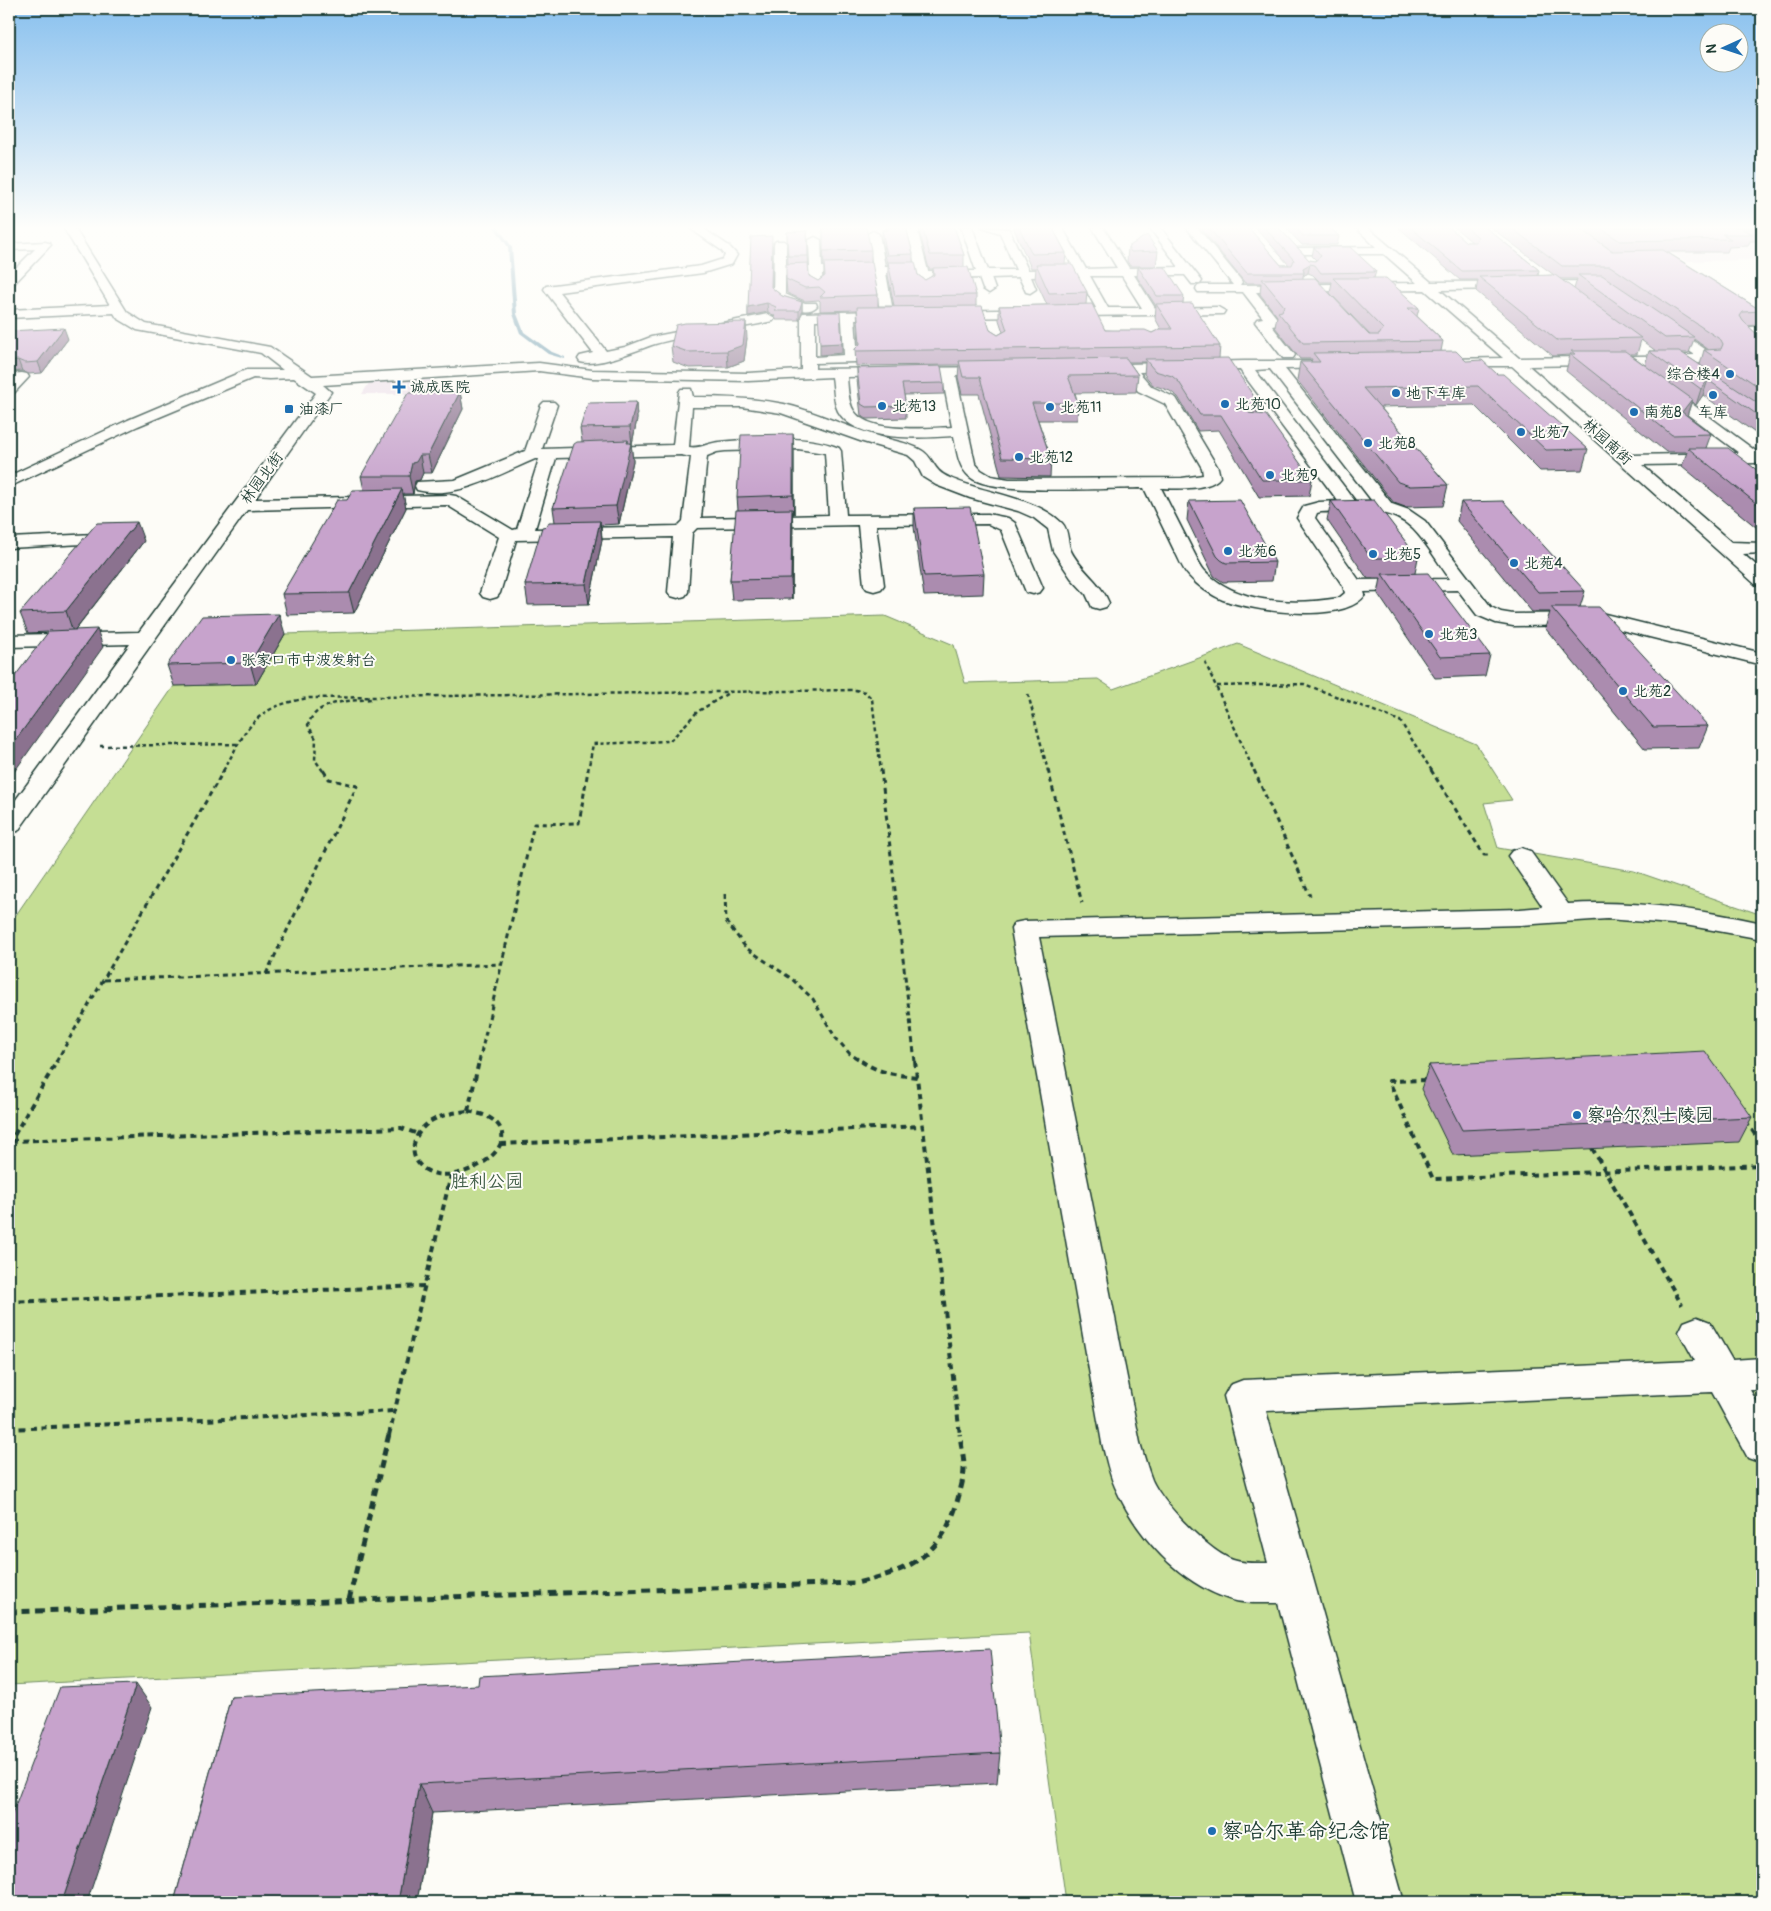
<svg xmlns="http://www.w3.org/2000/svg" width="1771" height="1911" viewBox="0 0 1771 1911" font-family="Pangolin,'LXGW WenKai TC',sans-serif">
<rect width="100%" height="100%" fill="#fdfcf7"/>
<filter id="ink" filterUnits="userSpaceOnUse"><feTurbulence type="fractalNoise" baseFrequency=".02" numOctaves="2"/><feDisplacementMap in="SourceGraphic" scale="10" xChannelSelector="R" yChannelSelector="G"/><feConvolveMatrix kernelMatrix="1 2 1 2 8 2 1 2 1" color-interpolation-filters="sRGB"/></filter>
<g filter="url(#ink)">
<g fill="#ede1ea">
<path d="M1631,227H1762V260L1685,261Z"/>
<path d="M371,380H435L427,394H362Z"/>
</g>
<path fill="#c5de94" stroke="#728e64" d="M885,616L954,645L965,683L1098,679L1113,689L1238,644L1476,744L1512,800L1484,803L1498,848L1634,871L1762,915V1902H1066L1029,1633L9,1685V925L174,686L256,684L285,634Z"/>
<g fill="none" stroke-linecap="round" stroke-linejoin="round">
<path fill="#6896a9" fill-rule="evenodd" d="M498,227L512,247L517,314L524,332L552,352L565,357V359L548,354L520,333L513,314L508,247L494,227Z"/>
<defs>
<g id="minor">
<path d="M63,227H74L127,312L146,324L270,347L312,376L539,363L592,370L748,373L801,370V316L803,313L880,311L874,273L822,274L823,289L817,293L811,289L810,274L785,275V294L805,303H816L817,306C807,317 781,305 773,296L774,243L776,241H784L786,243V267H810L809,240L815,237L821,240L822,267L873,266L867,234L873,231L879,234L885,266L915,265L906,231L908,229L941,227L940,229L918,233L928,271H976L961,227H972L988,270H1016L1000,233L982,227L1009,229L1028,270L1074,269L1051,227H1062L1086,269L1117,268L1092,227H1103L1129,268L1179,267L1149,227H1160L1202,281L1200,284H1192L1185,275H1134L1155,308L1218,307L1225,311L1223,314L947,318L940,314L942,311L1096,308L1078,276L1031,277L1036,289L1030,293L1026,292L1019,277L991,278L995,289L989,293L983,289L979,278L930,279L932,287L926,291L920,287L916,273H886L893,311L899,312L901,315L899,318L855,319L858,359L856,362L815,363V369L1001,367L1003,370L1001,373L996,374L956,375L975,463L981,470L991,476L1009,479L1182,478L1203,475L1202,468L1165,404L1138,391L1125,372L1089,371L1087,368L1089,365L1244,361H1341L1343,364L1341,367L1336,368L1285,369L1392,504L1409,510L1425,521L1491,607L1501,612L1513,614L1601,613L1762,653V665L1601,625L1513,626L1496,623L1477,615L1458,590L1364,592L1365,595C1344,625 1254,611 1223,600C1211,595 1198,586 1189,576C1182,569 1179,558 1174,550C1164,529 1154,509 1144,488C1111,488 992,496 970,477C958,467 957,452 954,436C923,438 855,443 838,411C833,401 834,388 832,377L748,381L592,378L539,371L323,385L331,392L255,499L450,495L456,496L513,530L517,529L539,459H535C499,474 457,500 417,490L415,486L417,482L455,480L525,451L541,405L544,402H554L557,405L542,449L673,445L679,392L681,389H691L693,397C724,397 753,398 784,404C814,411 844,426 874,435C888,440 908,442 921,450C935,458 931,470 950,478C983,493 1036,497 1062,523C1069,530 1067,542 1071,551C1081,571 1101,582 1109,603L1106,607L1099,609L1092,607L1086,594L1071,578L1053,551L1048,529L1034,518L1018,511L970,498L936,485L923,477L915,461L908,455L863,442L781,413L742,407H692L689,447C700,449 708,443 719,442C754,439 806,434 839,448L841,451L846,515L988,514L1008,518L1015,523L1043,588L1040,592L1033,594L1026,592L1001,530L988,524L876,525L884,585L881,589L874,591L867,589L864,585L858,525L697,528L692,533L688,592L685,596L678,598L671,596L668,592L673,537L516,540L500,593L497,597L490,599L483,597L480,593L499,537L447,505L247,510L18,831L9,833V809L130,644L9,647V635L139,632L316,393L294,378L269,379L253,378L138,426L9,487V476L128,420L246,370H283L261,353L137,330L117,318L114,313L9,318V310L110,305ZM1090,276H1122L1142,308H1108ZM815,320H842L844,355L815,357ZM1270,369L1372,501H1355L1255,370ZM1240,370L1338,501L1319,502L1304,506L1297,518L1343,586L1345,593L1339,598C1295,605 1237,605 1204,570C1199,564 1195,554 1191,547C1181,527 1171,508 1161,488C1176,489 1211,490 1220,477L1218,468L1176,398L1152,387L1139,372ZM942,375L952,427C928,428 869,434 854,411C848,402 848,388 847,377ZM798,449L825,453L829,515L701,518L707,456L717,452L725,451ZM681,455L691,457L683,521L678,526L535,529L556,458ZM1321,512C1351,511 1389,505 1413,529C1427,543 1438,563 1450,579L1359,580L1315,518L1317,513Z"/>
<path d="M688,227H701L729,246L737,255L732,264L703,273L559,292L606,351L625,347L651,337L768,314L775,318L773,321C734,330 693,333 655,344C636,350 599,367 580,362L578,359L580,356L593,353L546,292L544,289L546,286L701,266L723,259L725,255L721,250Z"/>
<path d="M1186,227H1197L1240,279L1242,282L1240,285L1417,283L1384,254H1298L1292,251L1298,248L1376,247L1355,227H1367L1431,282L1605,281L1616,290L1614,293H1606L1598,288L1440,290L1519,358L1695,355L1656,328L1654,325L1661,321L1666,322L1715,356L1717,359L1715,362L1710,363L1529,366L1631,455L1739,453L1655,390L1653,387L1655,384H1665L1761,455L1762,459L1755,463L1642,465L1731,542L1762,543V553L1743,554L1762,570V586L1755,584L1512,366H1442L1440,363L1442,360L1447,359L1503,358L1425,290L1256,292L1280,322L1278,325L1272,326L1295,355L1293,358H1283L1255,322L1257,319L1263,318L1243,292H1198L1196,289L1198,286L1202,285H1233Z"/>
<path d="M45,242L49,243L51,245L49,247L13,285L9,286V275L35,249L9,250V244Z"/>
<path d="M1744,327H1762V335H1756L1762,341V352L1757,351L1739,334L1737,331L1739,328Z"/>
<path d="M22,373L27,374L29,377L14,393L9,394V374Z"/>
<path d="M95,534L101,535L104,539L101,543L9,548V538Z"/>
<path d="M1521,848L1530,851L1568,904C1634,900 1698,909 1762,923V939L1685,925L1607,919L1520,925L1039,937L1140,1443C1144,1455 1147,1468 1152,1480C1163,1504 1208,1551 1233,1560C1244,1564 1257,1563 1268,1563L1224,1396L1230,1385L1243,1380L1695,1361L1679,1332L1684,1322L1697,1317L1710,1322L1732,1360L1762,1358V1390H1750L1762,1411V1463L1748,1458L1712,1392L1266,1411L1404,1902H1356L1278,1603C1262,1603 1244,1604 1229,1599C1178,1582 1136,1535 1115,1487C1109,1473 1106,1458 1102,1443L1011,929L1014,923L1024,921L1520,909L1543,907L1508,856L1512,851Z"/>
</g>
</defs>
<use href="#minor" stroke="#1f3d34" stroke-width="3"/>
<g stroke="#1f3d34" stroke-width="2.5" stroke-dasharray="4 3" stroke-linecap="butt">
<path d="M1205,662L1254,771"/>
<path d="M1217,686L1304,684L1400,721L1432,771"/>
<path d="M1028,694L1048,771"/>
<path d="M100,746L240,744"/>
<path d="M223,771C249,726 253,707 309,698L855,690L865,692L872,699L881,771"/>
<path d="M323,771L315,760L316,739L308,725C316,700 350,701 372,699"/>
<path d="M588,771L593,744L670,741L697,712L730,692"/>
</g>
<g stroke="#1f3d34" stroke-width="3" stroke-dasharray="5 4" stroke-linecap="butt">
<path d="M881,770L915,1062"/>
<path d="M1048,770L1082,903"/>
<path d="M1254,770L1310,896"/>
<path d="M1431,770L1484,855H1490"/>
<path d="M725,894L726,921L746,948L792,979L813,999L835,1037L850,1054L863,1062"/>
<path d="M266,974L357,786L329,779L323,770"/>
<path d="M104,980L502,964"/>
<path d="M56,1062L224,770"/>
<path d="M479,1062L534,824L579,823L588,770"/>
</g>
<g stroke="#1f3d34" stroke-width="4" stroke-dasharray="6 4.5" stroke-linecap="butt">
<path d="M861,1061C879,1073 896,1075 917,1077"/>
<path d="M915,1061L960,1435"/>
<path d="M1426,1080L1389,1081L1433,1179L1762,1165"/>
<path d="M468,1111L479,1061"/>
<path d="M468,1111C475,1113 484,1114 490,1118C531,1143 459,1190 426,1170C403,1156 415,1128 435,1119C445,1114 457,1112 468,1111Z"/>
<path d="M1746,1121L1762,1145"/>
<path d="M11,1141L401,1128L418,1134"/>
<path d="M9,1144L57,1061"/>
<path d="M501,1144L923,1126"/>
<path d="M1592,1148L1682,1305"/>
<path d="M9,1302L424,1286"/>
<path d="M9,1429L395,1411"/>
<path d="M389,1435L451,1175"/>
</g>
<g stroke="#1f3d34" stroke-width="5" stroke-dasharray="8 5.5" stroke-linecap="butt">
<path d="M349,1600L389,1434"/>
<path d="M9,1612L856,1583C905,1572 940,1557 956,1506C959,1494 964,1480 964,1468C964,1457 961,1445 960,1434"/>
</g>
<use href="#minor" fill="#fdfcf7" fill-rule="evenodd"/>
</g>
<g fill="#ab8caf" stroke="#1f3d34" fill-rule="evenodd">
<path d="M823,227L871,250V262L878,295V306H894L888,275V264H887L882,239V230H886V227H906L913,254V262L918,275L925,280L932,276L933,269H929L920,234V227H954L964,255V267L976,295V306L990,330L998,335L1003,332L999,320V306L1047,305L1035,279L1036,268H1031L1013,227H1052L1066,253L1065,264L1087,292L1086,304L1105,330L1152,333L1161,329L1155,318L1156,306L1137,277L1138,267L1184,296L1183,303L1220,346L1219,358L1257,414L1312,480L1309,496L1259,497L1219,430L1198,431L1178,397L1170,391L1153,385L1144,374L1145,362H1129L1138,375L1136,392L1075,393L1078,403L1077,420H1038L1051,459L1050,477L1001,476L979,394H962L958,377L959,365L856,366L855,349L859,345L857,310L820,311V301L819,300L805,301L787,293L786,279L788,264L787,232L807,231L809,276L818,281L824,276Z"/>
<path d="M1200,227H1248L1281,265H1289L1255,227H1278L1309,260L1315,261L1316,260L1312,256L1314,247L1376,271L1374,278L1419,308L1417,316L1443,341L1441,351L1497,374L1588,449L1582,470L1540,471L1474,405L1380,407L1448,485L1443,506L1405,507L1394,503L1297,380L1300,362H1311L1312,359H1300L1275,327L1277,316L1260,294L1261,283H1245ZM1308,273L1313,275L1320,282H1332L1330,293L1370,335H1369L1303,278V276Z"/>
<path d="M1285,227H1329L1339,236L1337,245H1302Z"/>
<path d="M1398,227H1449L1466,242H1472L1454,227H1485L1539,270L1538,276L1554,275L1490,227H1762V241H1750L1748,246L1729,247L1727,252H1667L1762,311L1757,325L1747,326L1762,339L1761,337L1762,332V438L1703,395L1696,405L1692,401L1687,416L1711,434L1706,448L1762,474V532L1682,466L1687,452H1666L1566,371L1570,355L1553,356L1476,291L1478,280H1460ZM1594,239L1613,251H1612ZM1560,279H1577L1574,289ZM1694,339L1709,350H1704L1700,365L1682,353H1689ZM1641,340L1656,351H1649L1645,365L1630,354H1637Z"/>
<path d="M772,245L771,287L782,296L802,302V312L799,320H776L775,316L768,312L748,316V307Z"/>
<path d="M1128,247L1158,251L1156,266H1130L1127,261Z"/>
<path d="M9,331L68,339L42,373L29,374L22,371L9,372Z"/>
<path d="M747,338L744,361L728,367L689,368L673,362L671,346Z"/>
<path d="M857,368L944,383V394L904,395L906,406V418L867,419L861,416L857,379Z"/>
<path d="M460,392L463,409L432,473H423L420,480L415,481L413,494H403L406,508L354,613L287,615L282,594L347,500L364,490L361,476Z"/>
<path d="M636,402L637,419L632,444H631L633,461L619,524L601,525L602,540L589,604L528,605L525,585L547,526L555,522L553,508L582,441L580,428Z"/>
<path d="M794,451V514H792V599L732,600L730,580L738,510L737,497Z"/>
<path d="M1189,501L1275,562L1272,581L1223,582L1214,576L1187,520Z"/>
<path d="M1331,501L1418,558L1415,573L1490,655L1485,676L1435,678L1378,594L1381,578H1367L1327,520Z"/>
<path d="M1461,502L1585,591L1580,607L1708,726L1699,748L1645,749L1545,628L1550,612H1532L1457,521Z"/>
<path d="M914,508L984,574L983,594L924,596L914,527Z"/>
<path d="M144,541L75,630L103,647L48,632L28,633L20,613Z"/>
<path d="M285,634L256,684L174,686L167,665Z"/>
<path d="M1429,1065L1752,1117L1739,1142L1453,1155L1421,1089Z"/>
<path d="M231,1697L1000,1753L997,1783L432,1813L417,1902H174Z"/>
</g>
<g fill="#8b728f" stroke="#1f3d34">
<path d="M1310,264L1308,273L1303,276L1304,273L1303,268Z"/>
<path d="M802,302V312L799,320V311Z"/>
<path d="M767,303L768,312L748,316V307Z"/>
<path d="M746,322L747,338L744,361L728,367L727,351Z"/>
<path d="M64,328L68,339L42,373L38,362Z"/>
<path d="M842,343V353L820,355V344Z"/>
<path d="M18,360L22,371L9,372V361Z"/>
<path d="M1708,380L1703,395L1696,405L1701,389Z"/>
<path d="M460,392L463,409L432,473L428,455Z"/>
<path d="M1692,399L1687,416L1682,412Z"/>
<path d="M636,402L637,419L632,444L630,427Z"/>
<path d="M1259,404L1256,420L1246,421L1247,410L1249,405Z"/>
<path d="M793,434L794,451V514L793,495Z"/>
<path d="M628,440L629,452L631,443L633,461L619,524L616,506Z"/>
<path d="M420,455L423,473L420,480L415,481L413,494L409,476L412,463Z"/>
<path d="M402,489L406,508L354,613L349,593Z"/>
<path d="M792,509L793,528L792,599L791,579Z"/>
<path d="M600,521L602,540L589,604L586,584Z"/>
<path d="M137,522L144,541L73,632L66,611Z"/>
<path d="M279,614L285,634L256,684L250,663Z"/>
<path d="M97,629L103,647L9,779V749Z"/>
<path d="M136,1684L152,1707L87,1902H62Z"/>
<path d="M419,1784L432,1813L417,1902H398Z"/>
</g>
<g fill="#c7a3cc" stroke="#1f3d34">
<path d="M823,227H866L871,250L823,251Z"/>
<path d="M887,227H906L913,254L887,255L882,230H888Z"/>
<path d="M922,227H954L964,255H930Z"/>
<path d="M1019,227H1052L1066,253L1032,254Z"/>
<path d="M1208,227H1248L1281,265H1292L1294,260L1264,227H1278L1309,260L1315,261L1321,256L1314,247H1350L1376,271H1373L1374,272L1321,273L1315,265L1310,264L1303,268L1304,273H1247Z"/>
<path d="M1295,227H1329L1339,236H1303Z"/>
<path d="M1410,227H1449L1466,242H1476L1478,237L1466,227H1485L1539,270L1462,271Z"/>
<path d="M1510,227H1578L1612,251L1663,250L1762,311L1743,312L1740,316L1743,321L1762,339V389L1704,350L1721,349L1723,344L1721,340L1610,266H1562Z"/>
<path d="M1599,227H1762V228L1742,229L1753,234H1722L1731,239L1620,241Z"/>
<path d="M807,231L808,256H788L787,232Z"/>
<path d="M1147,235L1158,251L1131,252L1128,247Z"/>
<path d="M772,236L771,287L782,296L802,302L799,311H775L776,307L767,303L748,307L751,237Z"/>
<path d="M872,262L878,295L820,297L825,292L819,287L805,288L786,279V264L808,263L809,276L818,281L825,276L824,263Z"/>
<path d="M888,262H915L918,275L925,280L934,275L933,268L968,267L976,295L895,296Z"/>
<path d="M1036,264H1072L1087,292L1049,293Z"/>
<path d="M1138,267H1165L1184,296H1157Z"/>
<path d="M1555,275L1641,338L1557,340L1479,277Z"/>
<path d="M1578,275H1602L1694,337L1665,338Z"/>
<path d="M1315,278L1369,335H1379L1383,329L1333,278H1386L1419,308H1408L1443,341L1303,343L1278,312L1282,311L1284,306L1262,279Z"/>
<path d="M1192,303L1220,346L856,351L855,349L860,344L857,307L982,306L990,330L998,335L1007,330L999,306L1092,304L1105,330H1145L1152,333L1160,329H1172L1156,304Z"/>
<path d="M818,312H840L842,343L820,344Z"/>
<path d="M746,322L743,345L727,351L688,352L671,346L676,325L685,323Z"/>
<path d="M64,328L38,362L25,363L18,360L9,361V331Z"/>
<path d="M1456,351L1466,361L1482,360L1497,374H1503L1588,449L1546,450L1478,386L1363,388L1448,485L1410,486L1398,482L1300,362H1320L1313,353Z"/>
<path d="M1571,351H1625L1692,399L1682,412L1711,434L1672,435L1570,354H1575Z"/>
<path d="M1649,351H1679L1762,406V418L1708,380L1701,389Z"/>
<path d="M1126,358L1138,375L1068,376L1078,403H1032L1051,459L1002,458L980,377H963L959,361Z"/>
<path d="M1228,358L1259,404L1249,405L1247,410L1249,413L1266,415L1312,480H1262L1221,415H1200L1179,382L1172,376L1155,371L1145,359Z"/>
<path d="M941,366L944,383L902,384L906,406L866,407L861,404L857,368Z"/>
<path d="M460,392L428,455H420L416,462L412,463L409,476H361L408,393Z"/>
<path d="M636,402L630,427L580,428L588,403Z"/>
<path d="M793,434V495L737,497L741,435Z"/>
<path d="M628,440L627,443H631L616,506L553,508L574,444L577,442Z"/>
<path d="M1688,448H1728L1762,474V508Z"/>
<path d="M402,489L349,593L282,594L337,500H347L353,490Z"/>
<path d="M1240,500L1275,562L1226,563L1221,560L1217,556L1189,501Z"/>
<path d="M1374,500L1418,558H1371L1331,501Z"/>
<path d="M1503,501L1585,591L1538,592L1461,502Z"/>
<path d="M970,507L984,574L924,576L914,508Z"/>
<path d="M792,509L791,579L730,580L736,510Z"/>
<path d="M600,521L586,584L525,585L542,527L547,526L549,522Z"/>
<path d="M137,522L66,611L20,613L97,523Z"/>
<path d="M1428,573L1490,655L1440,657L1382,574Z"/>
<path d="M1551,607H1599L1708,726L1653,727Z"/>
<path d="M279,614L250,663L167,665L202,616Z"/>
<path d="M97,629L9,749V684L49,631Z"/>
<path d="M1705,1051L1752,1117L1462,1130L1429,1065Z"/>
<path d="M990,1649L1000,1753L419,1784L398,1902H174L231,1697L478,1685L479,1676Z"/>
<path d="M136,1684L62,1902H9V1822L60,1687Z"/>
</g>
</g>
<linearGradient id="sky" x2="0" y2="1"><stop stop-color="#88c0ee"/><stop offset="0.46" stop-color="#fefefb"/><stop offset="1" stop-color="#fefefb" stop-opacity="0"/></linearGradient>
<rect width="1771" height="495" fill="url(#sky)"/>
<g fill="#1f6fb2" stroke="#fdfcf7" stroke-width="2">
<circle cx="1730" cy="374" r="5"/>
<path d="M396.5 379.5h5v5h5v5h-5v5h-5v-5h-5v-5h5z"/>
<circle cx="1396" cy="393" r="5"/>
<circle cx="1713" cy="395" r="5"/>
<circle cx="1225" cy="404" r="5"/>
<circle cx="882" cy="406" r="5"/>
<circle cx="1050" cy="407" r="5"/>
<rect x="284" y="404" width="10" height="10" rx="2.5"/>
<circle cx="1634" cy="412" r="5"/>
<circle cx="1521" cy="432" r="5"/>
<circle cx="1368" cy="443" r="5"/>
<circle cx="1019" cy="457" r="5"/>
<circle cx="1270" cy="475" r="5"/>
<circle cx="1228" cy="551" r="5"/>
<circle cx="1373" cy="554" r="5"/>
<circle cx="1514" cy="563" r="5"/>
<circle cx="1429" cy="634" r="5"/>
<circle cx="231" cy="660" r="5"/>
<circle cx="1623" cy="691" r="5"/>
<circle cx="1577" cy="1115" r="5"/>
<circle cx="1212" cy="1831" r="5"/>
</g>
<g text-anchor="middle" dominant-baseline="central" stroke-width="4" stroke-linejoin="round" paint-order="stroke">
<g font-size="15" fill="#1f3d34" stroke="#fdfcf7" text-anchor="start">
<text x="1720" y="374" text-anchor="end">综合楼4</text>
<text x="410" y="387">诚成医院</text>
<text x="1406" y="393">地下车库</text>
<text x="1235" y="404">北苑10</text>
<text x="892" y="406">北苑13</text>
<text x="1060" y="407">北苑11</text>
<text x="299" y="409">油漆厂</text>
<text x="1644" y="412">南苑8</text>
<text x="1713" y="412" text-anchor="middle">车库</text>
<text x="1531" y="432">北苑7</text>
<text x="1378" y="443">北苑8</text>
<text x="1029" y="457">北苑12</text>
<text x="1280" y="475">北苑9</text>
<text x="1238" y="551">北苑6</text>
<text x="1383" y="554">北苑5</text>
<text x="1524" y="563">北苑4</text>
<text x="1439" y="634">北苑3</text>
<text x="241" y="660">张家口市中波发射台</text>
<text x="1633" y="691">北苑2</text>
</g>
<g font-size="15" fill="#1f3d34" stroke="#fdfcf7">
<text transform="translate(1607 442) rotate(42)">林园南街</text>
<text transform="translate(262 478) rotate(-54)">林园北街</text>
</g>
<g font-size="18" fill="#1f3d34" stroke="#fdfcf7" text-anchor="start">
<text x="1587" y="1115">察哈尔烈士陵园</text>
</g>
<g font-size="18" fill="#405d47" stroke="#fdfcf7">
<text x="487" y="1181">胜利公园</text>
</g>
<g font-size="21" fill="#1f3d34" stroke="#fdfcf7" text-anchor="start">
<text x="1222" y="1831">察哈尔革命纪念馆</text>
</g>
</g>
<rect width="1771" height="1911" fill="none" stroke="#fdfcf7" stroke-width="30"/>
<rect x="15" y="15" width="1741" height="1881" fill="none" stroke="#1f3d34" stroke-width="2" filter="url(#ink)"/>
<g transform="translate(1724 48) rotate(267)"><circle r="24" fill="#fdfcf7" stroke="#a4b0a9"/>
<path d="M0-4L9 19L0 12L-9 19Z" fill="#1f6fb2"/>
<text y="-8" font-size="14" font-weight="bold" text-anchor="middle" fill="#1f3d34">N</text>
</g>
</svg>
